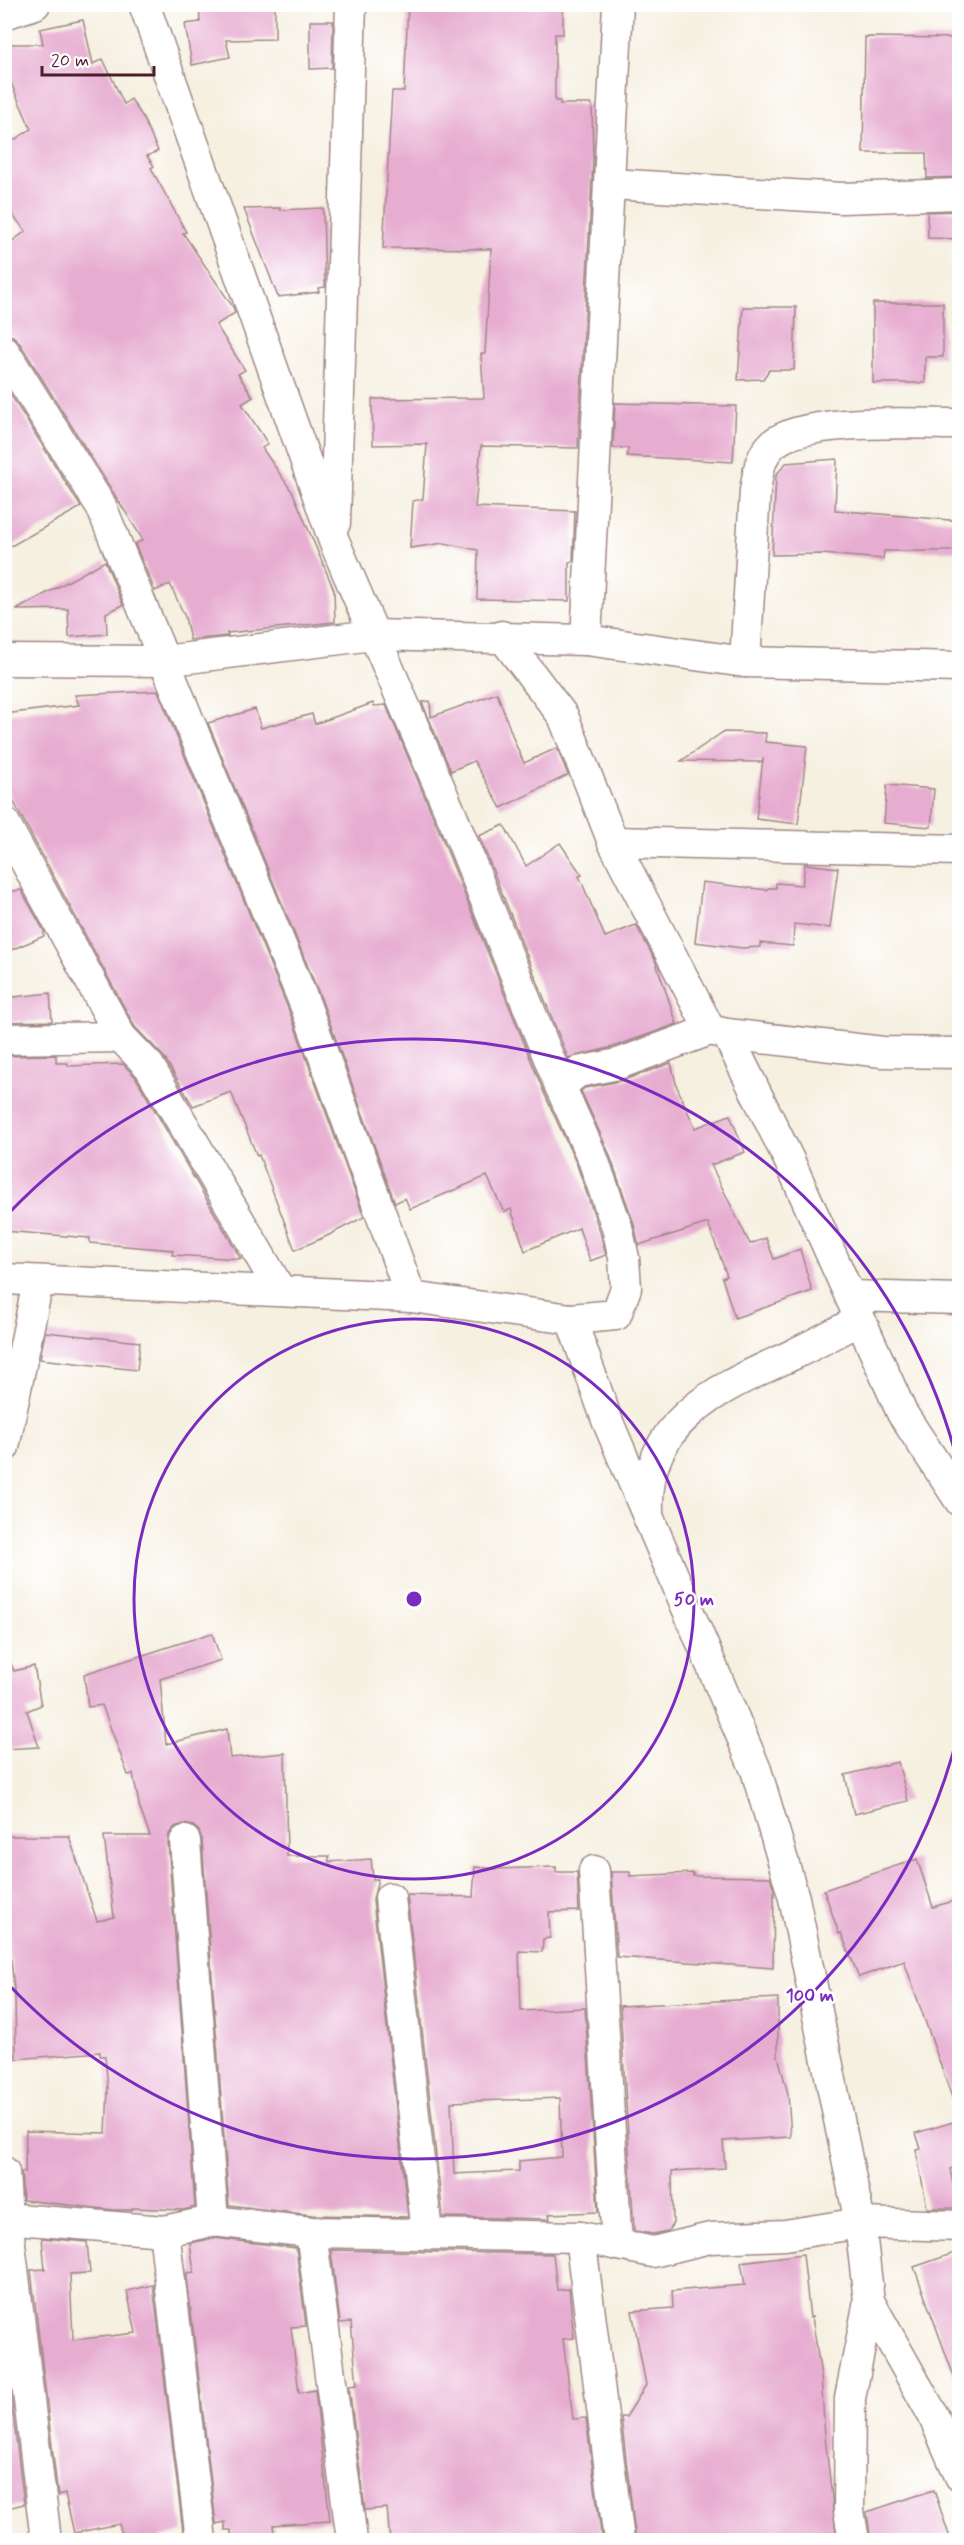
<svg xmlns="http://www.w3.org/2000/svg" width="964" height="2545" viewBox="0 0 964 2545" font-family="Mynerve,sans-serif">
<rect width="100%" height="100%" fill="#fff"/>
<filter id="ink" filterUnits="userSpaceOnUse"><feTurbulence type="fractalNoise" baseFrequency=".0167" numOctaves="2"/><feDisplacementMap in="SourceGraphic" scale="12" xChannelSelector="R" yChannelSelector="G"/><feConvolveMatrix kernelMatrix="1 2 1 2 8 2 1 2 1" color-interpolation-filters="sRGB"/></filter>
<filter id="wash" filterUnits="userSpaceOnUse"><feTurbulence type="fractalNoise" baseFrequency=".008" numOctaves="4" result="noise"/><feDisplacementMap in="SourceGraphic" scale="24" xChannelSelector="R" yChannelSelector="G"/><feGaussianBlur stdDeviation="1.35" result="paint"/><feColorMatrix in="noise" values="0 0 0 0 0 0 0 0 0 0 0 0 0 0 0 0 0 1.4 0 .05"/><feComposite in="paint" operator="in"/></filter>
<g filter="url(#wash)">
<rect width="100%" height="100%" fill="#f6f0e1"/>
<g id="blocks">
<g fill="#e7add1" fill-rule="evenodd">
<path d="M199,4H275V39L226,40L230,57L192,65L185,24L200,22Z"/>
<path d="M408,4H563V34H555V101H560V104H592L593,160L578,448L481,446L475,507L575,511L573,561L569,562V601L477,599L478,550L444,543L410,548L413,501L423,499L427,444L373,445L372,399L484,398L481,354H485L491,249L383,248L392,91H404Z"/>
<path d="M83,20L93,64L103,59L124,104L131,99L142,116L158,151L147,156L154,166L151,168L186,232L183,233L233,307L235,313L216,325L245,370L238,374L253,397L242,404L268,444L262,448L293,493L334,590L335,622L227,633L228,636L190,640L185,617L170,584L155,591L135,544L143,540L19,342L13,336L4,334V247L26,231L4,205V147L31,129L4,67V44H43L40,29Z"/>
<path d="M310,21H333L332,68L310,69Z"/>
<path d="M865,37L960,38V177L927,178L926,153H863Z"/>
<path d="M280,208V210L323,208L325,287L318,288L319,292L278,297L244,209Z"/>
<path d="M960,211V239L928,238L927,212Z"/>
<path d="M873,303H943V357H925V383H873Z"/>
<path d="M743,307H796L794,370H769L763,379L738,380Z"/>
<path d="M4,384L81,507L4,550Z"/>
<path d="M615,403L736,406L733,462L627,456L628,448H613Z"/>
<path d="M837,459L835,510L960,521V551H884L883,559L821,554L772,555L776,475L786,463Z"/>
<path d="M105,561L123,605L106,613L107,634L69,637L68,609L16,610Z"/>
<path d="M158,691L290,1013L364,1217L327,1236L295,1250L259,1155L257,1156L231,1092L193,1106L164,1057L135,1027L4,784V714L79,705L75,695Z"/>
<path d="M497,693L515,743L524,763L557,748L568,775L501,808L474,761L451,771L422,702L430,701L431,717Z"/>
<path d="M373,703L374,706L386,705L438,828L544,1093L577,1165L600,1232L606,1255L590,1261L579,1228L525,1251L511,1209L504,1212L487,1176L410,1209L405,1198L395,1203L322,1001L208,723L255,709L261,728L312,714L315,724Z"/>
<path d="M723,732L766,733L765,742L807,746L798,824L756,819L763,758V762L681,761Z"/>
<path d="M887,785L934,789L931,827L884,823Z"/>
<path d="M504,825L526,866L560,843L582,875L579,876L605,937L636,925L655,960L677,1024L613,1047L568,1058L479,836Z"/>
<path d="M805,864L838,868L830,928L794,924L793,946L760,943V947L742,948L695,942L702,882L767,890L768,888H776V883L802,885Z"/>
<path d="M21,890L44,931V936L4,953V892Z"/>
<path d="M50,993L52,1021L5,1022V998Z"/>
<path d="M56,1055V1063H68V1066L123,1064L135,1076L241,1259L172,1255L173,1250L90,1243V1238L4,1231V1056Z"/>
<path d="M671,1063L677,1087L695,1128L730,1115L745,1152L711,1165L750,1244L766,1238L774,1259L800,1249L812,1291L735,1318L722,1278L727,1276L708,1223L639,1245L633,1221L609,1153L581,1091L585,1088L624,1080Z"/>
<path d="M45,1332L140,1342L137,1370L40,1359Z"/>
<path d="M212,1633L221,1660L160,1679L166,1744L227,1729L230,1758L285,1753L287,1856H329V1862L371,1859L373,1879H378L373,1900L408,2217L312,2215L229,2205L202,1840L199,1831L193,1826L184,1824L175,1827L169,1834L168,1842L195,2207L183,2210L132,2208V2210H114L23,2200L21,2172H25L26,2131L106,2133L108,2088L105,2056H100V2052L16,2059L15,1997L11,1960H9L5,1900L4,1836H69L97,1921L114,1917L104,1836H150L140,1809L133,1774L128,1775L102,1705L88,1707L84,1674Z"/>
<path d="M10,1661L14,1671L34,1666L41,1705L27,1711L39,1747L4,1749V1662Z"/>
<path d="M898,1762L908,1801L854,1814L845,1775Z"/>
<path d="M917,1859L933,1907L960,1899V2106H955L904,1961L859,1977L841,1933L839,1934L824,1890Z"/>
<path d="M475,1867L495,1869L556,1867V1872H577L579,1911L549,1912L550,1938L543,1939L542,1952L519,1951L521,2011L585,2008L598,2212L549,2214L550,2219L443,2217L407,1895L473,1897ZM560,2098L562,2157L519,2161V2171L454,2174L451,2102Z"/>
<path d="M611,1872H630V1876L693,1873V1876L770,1877L774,1890L773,1968L617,1957Z"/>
<path d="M778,1998V2056L788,2094L791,2137L723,2141L725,2168L672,2171L673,2223L668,2231L653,2234L634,2231L620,2006Z"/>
<path d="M960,2120V2166L950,2169L958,2208H927L916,2150L921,2149L916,2133Z"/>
<path d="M42,2238L87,2242L90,2273L70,2274L73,2340L136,2333L127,2291L153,2285L183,2532L149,2541H124L119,2524L74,2533L65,2494L58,2496L31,2270L45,2269Z"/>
<path d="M214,2238L296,2248L306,2326L291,2327L299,2393L315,2390L330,2521L273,2525L275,2541H231V2530H225V2522L216,2524L187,2277V2273L194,2272L190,2243Z"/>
<path d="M331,2250L553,2254L557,2290L569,2289L574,2338L563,2339L573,2419L586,2418L602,2541H390L387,2508L365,2510L349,2386L357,2385L351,2322L340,2323Z"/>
<path d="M960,2251V2381L956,2382L914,2267Z"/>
<path d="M803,2254L810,2318L812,2317L821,2376L825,2437L837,2541H636L621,2417H626L646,2385L632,2311L673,2308L672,2291L745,2285L741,2262Z"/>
<path d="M4,2341L24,2504L4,2509Z"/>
<path d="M934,2490L951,2541H871L867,2512Z"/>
</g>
</g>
</g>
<g filter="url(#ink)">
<use href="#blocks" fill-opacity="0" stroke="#a08886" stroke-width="1.5"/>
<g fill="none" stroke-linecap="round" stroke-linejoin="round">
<defs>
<g id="minor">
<path d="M144,4L334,541L454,821L560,1086L593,1159L617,1227L624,1258L626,1288L616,1315L571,1319"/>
<path d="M4,14L35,4"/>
<path d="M611,184L842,198L960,194"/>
<path d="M4,351L101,506L306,1007L411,1297L571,1319L607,1420L756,1770L794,1898L860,2223L869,2301L933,2415L960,2476"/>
<path d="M335,523L351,4"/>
<path d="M502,636L563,716L613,842L710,1030L727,1034L789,1160L902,1413L960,1501"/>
<path d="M586,640L618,4"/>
<path d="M4,660L164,661L373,635L586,640L745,662L960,667"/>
<path d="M745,662L755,491C758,474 759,457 773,444C803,417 917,424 960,424"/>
<path d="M4,822L121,1037L149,1066L280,1290"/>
<path d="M613,842L960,850"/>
<path d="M727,1034L883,1052L960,1053"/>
<path d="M4,1039L121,1037"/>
<path d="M560,1086L578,1072L618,1064L710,1030"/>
<path d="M4,1279L411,1297"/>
<path d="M850,1296L960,1299"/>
<path d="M4,1447L38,1282"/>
<path d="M648,1511C644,1419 719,1389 790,1356C813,1345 837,1332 860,1320"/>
<path d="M185,1841L213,2221"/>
<path d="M594,1871L617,2245"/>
<path d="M390,1898L427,2233"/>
<path d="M4,2172L7,2219L46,2540"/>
<path d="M4,2218L164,2231L213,2221L311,2232L580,2237L653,2252L710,2238L785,2235L860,2223L960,2226"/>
<path d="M164,2231L201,2540"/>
<path d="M311,2232L352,2540"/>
<path d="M580,2237L619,2540"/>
<path d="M854,2540L849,2511L850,2398L869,2301"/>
</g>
</defs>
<use href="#minor" stroke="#a08886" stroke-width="33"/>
<use href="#minor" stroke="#fff" stroke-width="30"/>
</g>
</g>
<g fill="none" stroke="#7b2cbf" stroke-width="3">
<circle cx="414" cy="1599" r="280"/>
<path d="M959 1730A560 560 0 0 1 8 1984M8 1214A560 560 0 0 1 959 1468"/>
</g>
<circle cx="414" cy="1599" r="9" fill="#7b2cbf" stroke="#fff" stroke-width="3"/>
<g font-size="18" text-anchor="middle" font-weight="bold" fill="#7b2cbf" stroke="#fff" stroke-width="5" stroke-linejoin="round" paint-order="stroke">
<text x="694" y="1605">50 m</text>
<text x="810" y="2001">100 m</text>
</g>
<rect width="964" height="2545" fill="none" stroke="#fff" stroke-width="24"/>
<path d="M42 66v9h112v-9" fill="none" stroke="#4a1f2b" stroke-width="3"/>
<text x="51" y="66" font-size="18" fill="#4a1f2b" stroke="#ffffff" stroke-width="4.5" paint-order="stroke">20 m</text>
</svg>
